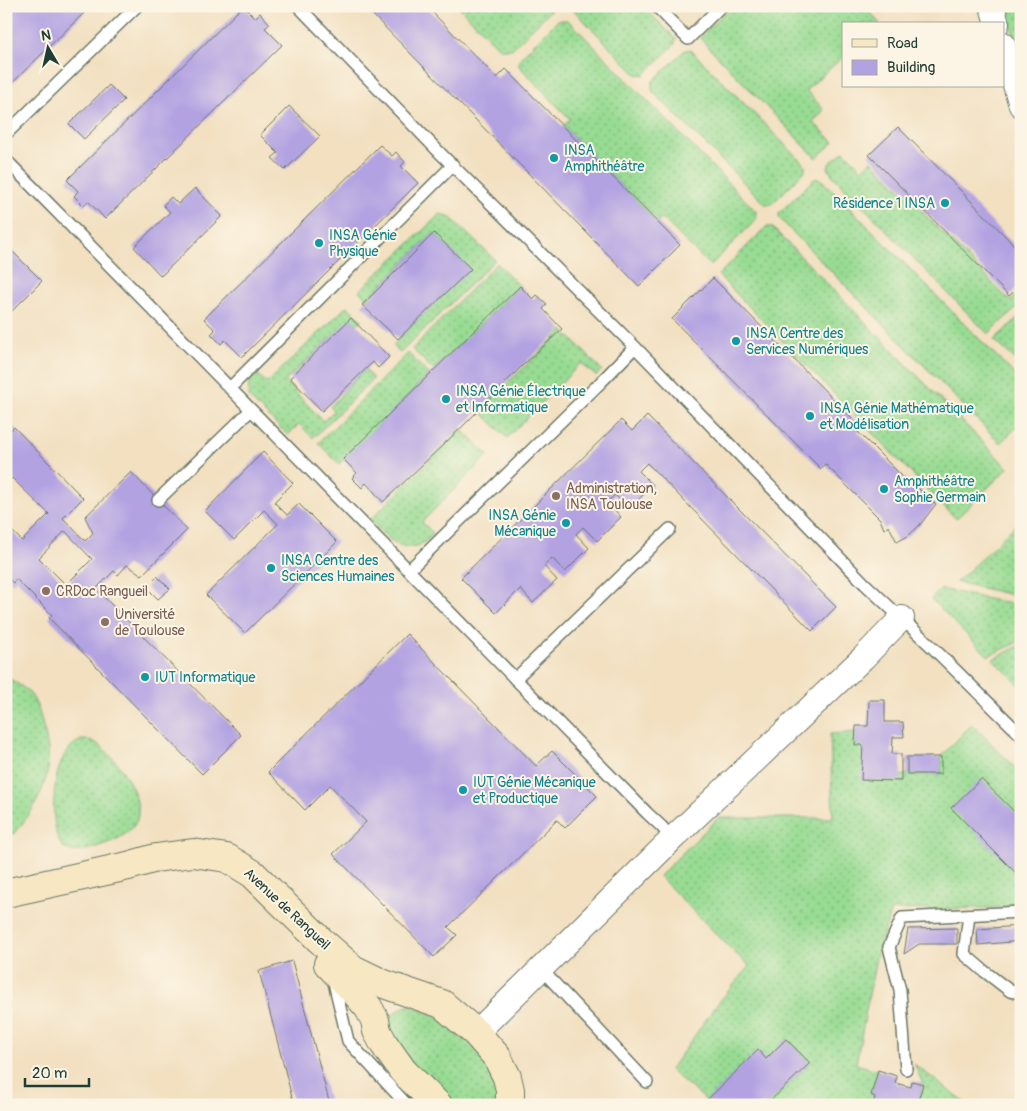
<svg xmlns="http://www.w3.org/2000/svg" width="1027" height="1111" viewBox="0 0 1027 1111" font-family="Pangolin,sans-serif">
<defs>
<pattern id="grass-dots" width="8" height="8" patternUnits="userSpaceOnUse" patternTransform="scale(1.25)"><rect width="8" height="8" fill="#98db93"/><path d="M2 2h.1M6 6h.1" fill="none" stroke="#7bb379" stroke-width="1.8" stroke-linecap="round"/></pattern>
</defs>
<rect width="100%" height="100%" fill="#fcf5e5"/>
<filter id="ink" filterUnits="userSpaceOnUse"><feTurbulence type="fractalNoise" baseFrequency=".02" numOctaves="2"/><feDisplacementMap in="SourceGraphic" scale="10" xChannelSelector="R" yChannelSelector="G"/><feConvolveMatrix kernelMatrix="1 2 1 2 8 2 1 2 1" color-interpolation-filters="sRGB"/></filter>
<filter id="wash" filterUnits="userSpaceOnUse"><feTurbulence type="fractalNoise" baseFrequency=".0096" numOctaves="4" result="noise"/><feDisplacementMap in="SourceGraphic" scale="20" xChannelSelector="R" yChannelSelector="G"/><feGaussianBlur stdDeviation="1.12" result="paint"/><feColorMatrix in="noise" values="0 0 0 0 0 0 0 0 0 0 0 0 0 0 0 0 0 1.4 0 .05"/><feComposite in="paint" operator="in"/></filter>
<g filter="url(#wash)">
<rect width="100%" height="100%" fill="#f2e0c1"/>
<g fill="url(#grass-dots)" stroke="#5c8c64">
<path d="M458,6H550V11L512,49H500Z"/>
<path d="M570,6H643L676,39L675,44L644,75L636,74Z"/>
<path d="M730,6H865L880,24H843V57L806,90L824,110L813,122L834,142L816,158L700,38Z"/>
<path d="M1005,6H1021V58Z"/>
<path d="M558,20H568L756,211V220L710,266L662,218L657,222L563,126L570,119L519,66V59Z"/>
<path d="M690,49L805,165V171L772,204H765L652,91V82L684,51Z"/>
<path d="M844,151L862,169L871,160L1010,301L1021,291V304L988,334L833,176L828,168L829,164Z"/>
<path d="M814,179H821L1021,381V423L1000,443L779,218V213Z"/>
<path d="M440,214L449,216L495,260L400,353L393,345L470,269L434,233L367,299L359,291Z"/>
<path d="M766,227H772L1008,468L956,519L718,275Z"/>
<path d="M497,263L520,286L433,370L412,349Z"/>
<path d="M347,306L362,320L357,324L351,319L285,381L323,421L334,411L330,407L365,369L373,379L313,438L299,424L288,435L248,397L249,383L248,365L267,383Z"/>
<path d="M1021,315V352L1016,360L994,340Z"/>
<path d="M563,330L602,370L596,376L581,363L507,438L479,410Z"/>
<path d="M408,353L429,374L339,464L318,443Z"/>
<path d="M461,429L488,455L422,522L434,534C429,538 423,544 417,546C397,552 383,533 370,520Z"/>
<path d="M1021,520V597L956,582L960,579Z"/>
<path d="M941,589L1021,606V641L988,656L931,599Z"/>
<path d="M1021,645V687L993,659Z"/>
<path d="M6,676C14,682 25,687 31,695C37,703 41,716 43,727C47,740 50,755 48,769C43,796 27,822 6,841Z"/>
<path d="M972,724L1021,774V907L891,910L876,958L856,1064L878,1070L871,1095L875,1097L884,1105H771L769,1102L810,1063L787,1039L766,1059L758,1051L707,1101L670,1070L718,1003L750,966L734,952L659,876L718,818H833L830,734L856,732L865,742L900,776L907,774H941V757Z"/>
<path d="M81,740C87,740 91,740 96,743C115,754 149,802 135,824C126,838 108,843 93,848C84,851 71,854 63,847C51,836 53,795 56,780C57,772 63,755 69,749C72,745 77,742 81,740Z"/>
<path d="M409,1005C416,1008 424,1010 431,1013C457,1027 484,1055 496,1082C499,1089 499,1098 500,1105H451L414,1069L387,1023C393,1012 398,1009 409,1005Z"/>
<path d="M914,1064L968,1105H917L923,1084Z"/>
</g>
<g id="blocks">
<g fill="#b2a2e2" fill-rule="evenodd">
<path d="M6,6H91L6,89Z"/>
<path d="M243,6L255,18L260,13L270,24L265,28L282,45L105,219L88,201L84,206L74,196L78,191L67,180Z"/>
<path d="M364,6H426L497,78L506,69L680,245L639,286Z"/>
<path d="M109,85L124,100L84,139L69,124Z"/>
<path d="M289,106L320,136L285,170L272,158L278,153L260,135Z"/>
<path d="M898,127L1021,252V284L1009,296L869,155Z"/>
<path d="M380,145L392,156L396,152L405,162L401,166L418,183L242,357L225,340L221,344L211,334L215,330L204,319Z"/>
<path d="M195,188L222,216L161,276L134,247L170,212L163,205L171,197L178,204Z"/>
<path d="M434,233L471,269L398,339L362,305Z"/>
<path d="M6,245L42,281L6,317Z"/>
<path d="M713,278L862,428L858,432L913,487L922,491L920,496L936,504L919,526L908,536L897,542L889,526L884,529L880,519L825,464L821,469L672,319Z"/>
<path d="M520,286L533,299L537,295L547,304L543,309L562,329L522,366L464,425L383,502L366,483L362,488L352,478L357,473L343,459Z"/>
<path d="M351,318L389,357L378,368L373,362L322,411L290,378Z"/>
<path d="M647,416L836,607L812,631L647,463L639,471L653,485L629,509L615,495L607,502L621,517L597,541L583,527L576,534L589,548L565,572L552,558L544,566L557,580L533,603L520,589L496,613L461,578L621,420L632,431Z"/>
<path d="M14,427L83,498L63,518L85,541L93,533L85,517L131,472L187,530L142,575L127,565L118,575L114,571L96,589L241,735L202,774L49,618L52,615L16,579L13,583L6,576V525L22,541L49,514L12,478L6,484V435ZM65,531L92,559L66,585L39,558Z"/>
<path d="M263,452L293,483L274,502L287,515L299,504L337,542L245,633L206,595L278,524L264,510L234,540L205,511Z"/>
<path d="M157,576L170,589L158,599L146,587Z"/>
<path d="M407,634L536,766L552,751L597,796L565,828L557,820L448,927L457,935L434,957L333,854L366,822L330,785L305,810L268,772Z"/>
<path d="M869,700H885V722H903L904,737H893L892,754H901V781L861,780L863,745H855L856,726H868Z"/>
<rect x="907" y="757" width="34" height="17"/>
<path d="M981,779L1021,818V878L951,808Z"/>
<path d="M1021,926V941L978,945L977,929Z"/>
<path d="M957,928V944H919L904,954L908,929Z"/>
<path d="M292,961L330,1105H294L259,971Z"/>
<path d="M786,1039L810,1063L769,1102L771,1105H706L704,1103L758,1050L766,1059Z"/>
<path d="M878,1070L897,1076L895,1083L911,1087L912,1081L923,1084L917,1105H884L874,1102L875,1097L871,1095Z"/>
</g>
</g>
</g>
<g filter="url(#ink)">
<use href="#blocks" fill-opacity="0" stroke="#697665" stroke-width="1"/>
<g fill="none" stroke-linecap="round" stroke-linejoin="round">
<defs>
<g id="lane">
<path d="M298,6L441,154L635,347L865,584L932,647L1021,735"/>
<path d="M656,6L688,39L721,6"/>
<path d="M6,134L137,6"/>
<path d="M6,160L647,813L662,827L672,839"/>
<path d="M230,388L453,165"/>
<path d="M158,500L251,410"/>
<path d="M409,570L601,382L635,347"/>
<path d="M515,679L670,529"/>
<path d="M969,915L964,954L984,971L1010,991L1021,993"/>
<path d="M541,969L647,1082"/>
<path d="M333,978L348,1041L407,1105"/>
<path d="M906,1069L900,990L889,947L902,918L1021,912"/>
</g>
<g id="street">
<path d="M992,6L997,24"/>
<path d="M1003,44L1021,105"/>
<path d="M476,1033L672,839L863,658L902,618"/>
</g>
<g id="secondary">
<path d="M6,893L128,866L156,858L193,853L227,858L253,874L320,940L353,969L384,984L442,1004L476,1033L497,1057L507,1077L510,1090V1105"/>
<path d="M328,964L354,991L368,1007L375,1020L377,1031L384,1044L403,1071L438,1105"/>
</g>
</defs>
<use href="#lane" stroke="#697665" stroke-width="14"/>
<use href="#street" stroke="#697665" stroke-width="26"/>
<use href="#secondary" stroke="#697665" stroke-width="30"/>
<use href="#lane" stroke="#fff" stroke-width="11"/>
<use href="#street" stroke="#fff" stroke-width="24"/>
<use href="#secondary" stroke="#f7e8c3" stroke-width="28"/>
</g>
</g>
<g fill="#0f9aa8" stroke="#fcf5e5" stroke-width="2">
<circle cx="554" cy="158" r="5"/>
<circle cx="945" cy="203" r="5"/>
<circle cx="319" cy="243" r="5"/>
<circle cx="736" cy="341" r="5"/>
<circle cx="446" cy="399" r="5"/>
<circle cx="810" cy="416" r="5"/>
<circle cx="884" cy="489" r="5"/>
<circle cx="566" cy="523" r="5"/>
<circle cx="271" cy="568" r="5"/>
<circle cx="145" cy="677" r="5"/>
<circle cx="463" cy="790" r="5"/>
</g>
<g fill="#8d6e63" stroke="#fcf5e5" stroke-width="2">
<circle cx="556" cy="496" r="5"/>
<circle cx="46" cy="591" r="5"/>
<circle cx="105" cy="622" r="5"/>
</g>
<g text-anchor="middle" dominant-baseline="central" stroke-width="4" stroke-linejoin="round" paint-order="stroke">
<g font-size="14" fill="#0d838f" stroke="#fcf5e5" text-anchor="start">
<text x="564" y="150">INSA<tspan x="564" dy="16">Amphithéâtre</tspan></text>
<text x="935" y="203" text-anchor="end">Résidence 1 INSA</text>
<text x="329" y="235">INSA Génie<tspan x="329" dy="16">Physique</tspan></text>
<text x="746" y="333">INSA Centre des<tspan x="746" dy="16">Services Numériques</tspan></text>
<text x="456" y="391">INSA Génie Électrique<tspan x="456" dy="16">et Informatique</tspan></text>
<text x="820" y="408">INSA Génie Mathématique<tspan x="820" dy="16">et Modélisation</tspan></text>
<text x="894" y="481">Amphithéâtre<tspan x="894" dy="16">Sophie Germain</tspan></text>
<text x="556" y="515" text-anchor="end">INSA Génie<tspan x="556" dy="16">Mécanique</tspan></text>
<text x="281" y="560">INSA Centre des<tspan x="281" dy="16">Sciences Humaines</tspan></text>
<text x="155" y="677">IUT Informatique</text>
<text x="473" y="782">IUT Génie Mécanique<tspan x="473" dy="16">et Productique</tspan></text>
</g>
<g font-size="14" fill="#785e54" stroke="#fcf5e5" text-anchor="start">
<text x="566" y="488">Administration,<tspan x="566" dy="16">INSA Toulouse</tspan></text>
<text x="56" y="591">CRDoc Rangueil</text>
<text x="115" y="614">Université<tspan x="115" dy="16">de Toulouse</tspan></text>
</g>
<g font-size="14" fill="#1f3d34" stroke="#fcf5e5">
<text transform="translate(287 909) rotate(43)">Avenue de Rangueil</text>
</g>
</g>
<rect width="1027" height="1111" fill="none" stroke="#fcf5e5" stroke-width="25"/>
<rect x="842" y="22" width="162" height="65" fill="#fcf5e5" stroke="#a4ab9e"/>
<rect x="852" y="39" width="25" height="8" fill="#f7e8c3" stroke="#a4ab9e"/>
<text x="887" y="48" font-size="15" fill="#1f3d34">Road</text>
<rect x="852" y="60" width="25" height="15" fill="#b2a2e2" stroke="#a4ab9e"/>
<text x="887" y="72" font-size="15" fill="#1f3d34">Building</text>
<g transform="translate(48 48) rotate(351)" stroke="#fcf5e5" stroke-width="4" paint-order="stroke">
<path d="M0-4L9 19L0 12L-9 19Z" fill="#1f3d34"/>
<text y="-8" font-size="14" font-weight="bold" text-anchor="middle" fill="#1f3d34">N</text>
</g>
<path d="M25 1078v8h64v-8" fill="none" stroke="#1f3d34" stroke-width="2.5"/>
<text x="32" y="1078" font-size="15" fill="#1f3d34" stroke="#fcf5e5" stroke-width="4" paint-order="stroke">20 m</text>
</svg>
